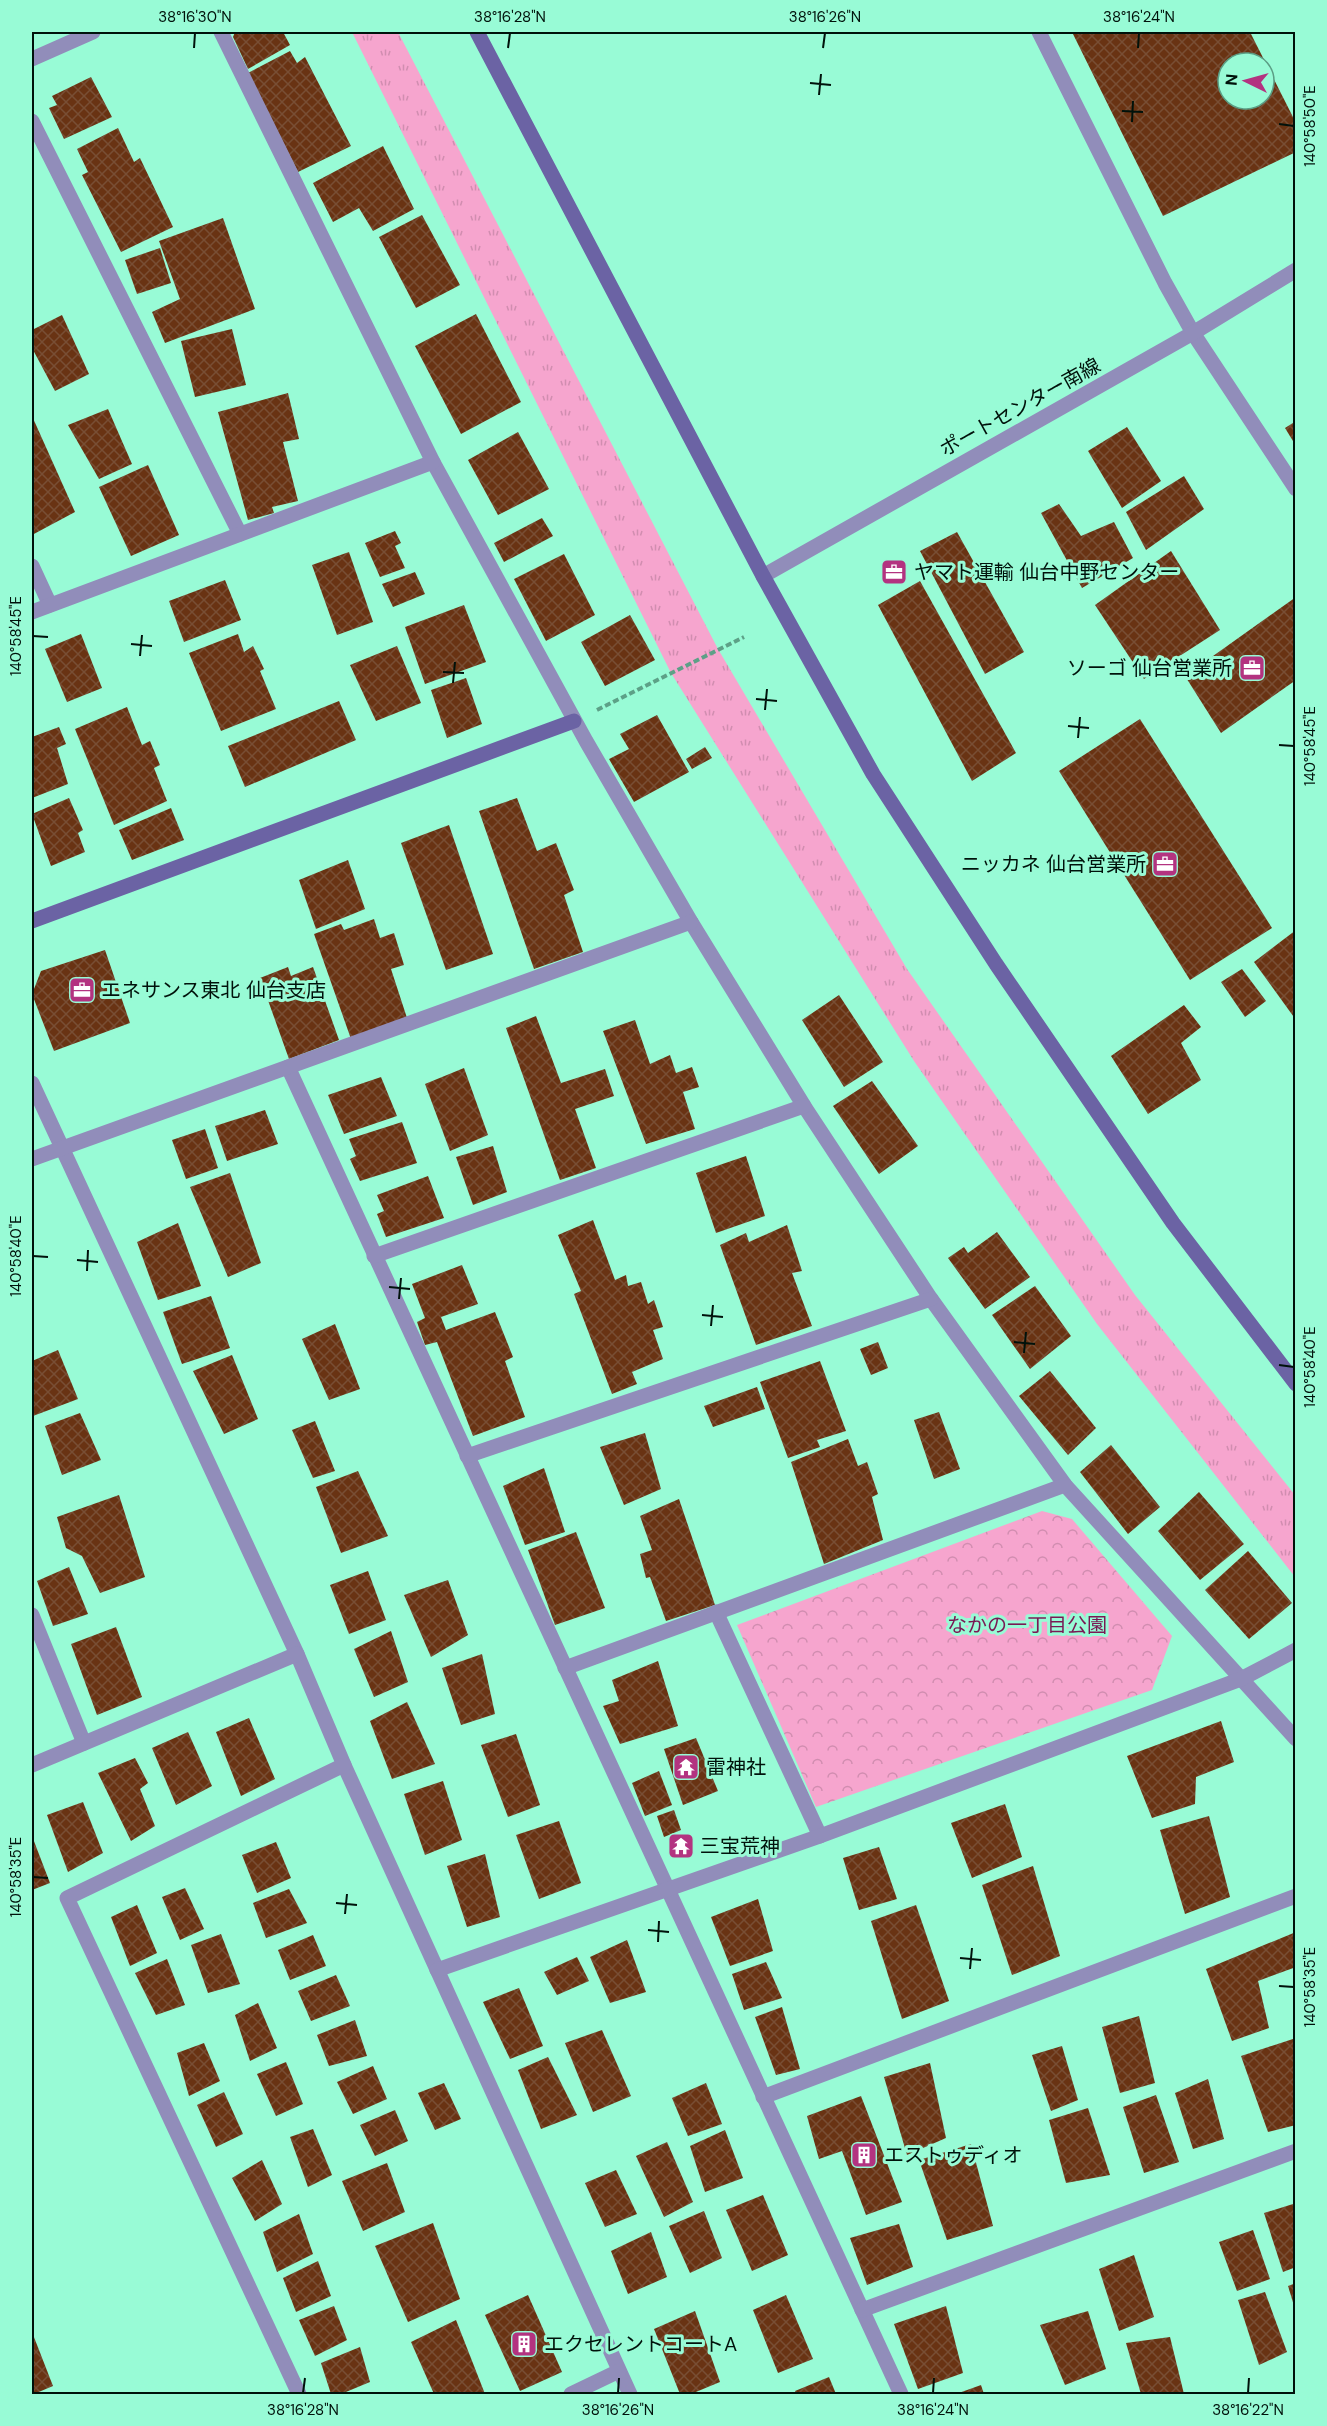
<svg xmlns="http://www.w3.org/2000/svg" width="1327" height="2426" viewBox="0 0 1327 2426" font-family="'DM Sans','Noto Sans JP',sans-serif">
<defs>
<pattern id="grass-tufts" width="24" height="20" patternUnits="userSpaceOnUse" patternTransform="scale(1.5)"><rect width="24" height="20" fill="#f6a5ce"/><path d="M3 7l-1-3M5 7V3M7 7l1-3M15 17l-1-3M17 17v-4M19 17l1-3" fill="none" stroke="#d18db0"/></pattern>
<pattern id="forest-crowns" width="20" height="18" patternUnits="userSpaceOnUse" patternTransform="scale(1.5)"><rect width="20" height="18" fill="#f6a5ce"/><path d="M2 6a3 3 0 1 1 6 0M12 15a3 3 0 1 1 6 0" fill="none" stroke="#d18db0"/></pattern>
<pattern id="building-cross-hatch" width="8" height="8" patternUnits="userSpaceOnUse" patternTransform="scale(1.5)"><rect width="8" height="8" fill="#693313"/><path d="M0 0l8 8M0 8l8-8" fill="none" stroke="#784e34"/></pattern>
</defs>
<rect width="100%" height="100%" fill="#98fbd6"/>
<path fill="url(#grass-tufts)" d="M352,32H398L718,649L907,969L1135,1295L1295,1495V1577L1097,1324L914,1061L671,673Z"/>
<path fill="url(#forest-crowns)" d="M1042,1511L1072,1519L1172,1636L1152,1690L816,1807L737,1625Z"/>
<g fill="url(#building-cross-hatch)" fill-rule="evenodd">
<path d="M235,32H283L290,45L248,69L233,37Z"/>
<path d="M1072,32H1250L1296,123V152L1163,216ZM1228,63H1264V99H1228Z"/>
<path d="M290,51L297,63L305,57L351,146L298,172L248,73Z"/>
<path d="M91,77L112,117L64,139L49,108L57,105L52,96Z"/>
<path d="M118,128L134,162L140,158L173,227L121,252L82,175L88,172L77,149Z"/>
<path d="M383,146L414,209L373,231L359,208L333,222L313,183Z"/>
<path d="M422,215L460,285L416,308L379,237Z"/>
<path d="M223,218L255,309L165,343L152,312L180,299L159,241Z"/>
<path d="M160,248L171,283L137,294L125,260Z"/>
<path d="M476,314L521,402L461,434L415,346Z"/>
<path d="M62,315L89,374L55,391L32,348V330Z"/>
<path d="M232,329L246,385L195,397L181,341Z"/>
<path d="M288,393L299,439L283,442L298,501L272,507L274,513L248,520L218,412Z"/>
<path d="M108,409L132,464L99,479L68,425Z"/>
<path d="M32,416L75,512L32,535Z"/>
<path d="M1296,421V446L1285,428Z"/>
<path d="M1127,427L1161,481L1122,508L1088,451Z"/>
<path d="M518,432L549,489L498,515L468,460Z"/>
<path d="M148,465L179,535L131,556L99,487Z"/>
<path d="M1184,476L1204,509L1146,550L1126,512Z"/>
<path d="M1059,504L1081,536L1114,522L1133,558L1082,588L1041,513Z"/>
<path d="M542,518L553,536L504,562L494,543Z"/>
<path d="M395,531L401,543L395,546L405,568L380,577L365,543Z"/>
<path d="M957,532L1024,652L985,674L920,551Z"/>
<path d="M1171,551L1220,630L1144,679L1095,605Z"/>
<path d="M349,552L373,622L337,635L312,565Z"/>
<path d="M564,554L595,615L546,641L514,579Z"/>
<path d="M415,572L425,594L393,607L382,584Z"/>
<path d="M225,580L241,620L184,642L169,601Z"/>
<path d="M920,581L1016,753L972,781L878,605Z"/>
<path d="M1296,597V680L1221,733L1185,676Z"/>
<path d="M464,605L486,662L425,684L405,627Z"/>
<path d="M630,615L655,660L605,686L581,642Z"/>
<path d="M81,634L102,688L67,702L45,649Z"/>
<path d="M238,634L244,652L253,646L264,669L260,671L276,709L221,731L189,653Z"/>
<path d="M397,646L421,703L376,721L350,665Z"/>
<path d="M466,678L482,724L447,738L431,690Z"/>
<path d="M339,701L356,740L245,787L228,746Z"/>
<path d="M127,707L142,745L150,741L160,765L154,768L167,801L114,825L75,729Z"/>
<path d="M657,715L689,772L634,802L609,759L629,749L620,734Z"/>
<path d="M1140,719L1272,928L1190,980L1059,771Z"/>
<path d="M59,727L66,744L57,748L68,784L32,798V737Z"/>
<path d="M705,747L712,758L692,769L686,759Z"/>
<path d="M69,798L83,830L78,833L85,852L51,866L32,814Z"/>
<path d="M517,798L537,851L556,843L574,890L564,895L583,952L534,969L479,811Z"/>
<path d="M171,808L184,840L132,860L119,830Z"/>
<path d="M449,825L493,954L446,970L401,843Z"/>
<path d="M348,860L365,909L316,929L299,880Z"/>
<path d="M374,919L380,938L394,933L404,965L391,969L407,1018L351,1039L314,934L341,924L344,930Z"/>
<path d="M1296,930V1020L1254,962Z"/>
<path d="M105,950L130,1023L54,1051L32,994L41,971Z"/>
<path d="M288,967L291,976L313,967L339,1040L289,1059L260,978Z"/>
<path d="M1242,969L1266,1001L1245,1017L1221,982Z"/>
<path d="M839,995L883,1062L844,1087L802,1020Z"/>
<path d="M1184,1005L1201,1027L1181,1043L1201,1080L1148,1114L1111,1056Z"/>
<path d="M536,1016L561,1083L605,1069L614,1096L575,1109L596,1168L560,1180L506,1028Z"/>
<path d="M635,1020L650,1064L670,1055L676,1073L692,1067L699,1087L683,1092L695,1129L646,1144L603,1031Z"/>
<path d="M464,1068L488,1135L450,1151L425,1084Z"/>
<path d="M381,1077L397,1116L344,1134L328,1095Z"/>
<path d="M872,1081L918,1146L879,1174L833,1106Z"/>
<path d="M265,1110L278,1144L227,1161L215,1126Z"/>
<path d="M402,1122L417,1163L360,1181L350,1159L356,1156L349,1139Z"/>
<path d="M205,1129L218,1168L186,1179L172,1140Z"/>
<path d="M493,1146L507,1192L473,1205L456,1157Z"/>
<path d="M746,1156L765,1216L716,1233L696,1173Z"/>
<path d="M230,1173L261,1263L228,1277L190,1187Z"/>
<path d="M428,1176L444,1218L386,1237L377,1214L384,1211L377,1195Z"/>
<path d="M593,1220L615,1280L626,1275L628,1286L641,1282L648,1304L654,1300L663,1327L653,1330L663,1359L632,1372L637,1384L612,1394L574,1294L581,1291L558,1235Z"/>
<path d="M178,1223L201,1286L158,1300L137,1242Z"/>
<path d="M787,1225L802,1271L792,1273L812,1326L756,1345L720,1245L746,1233L749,1242Z"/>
<path d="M997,1232L1030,1277L985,1309L948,1258L964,1247L968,1253Z"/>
<path d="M462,1265L478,1304L441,1317L446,1330L495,1312L513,1357L505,1361L525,1417L473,1436L437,1342L425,1345L417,1322L425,1318L412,1284Z"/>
<path d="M1035,1286L1071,1336L1030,1369L992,1315Z"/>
<path d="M211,1296L230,1348L182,1364L163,1312Z"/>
<path d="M335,1324L360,1389L329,1400L302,1339Z"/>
<path d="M878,1342L888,1368L871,1375L860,1349Z"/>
<path d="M58,1350L78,1399L33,1416L32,1361Z"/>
<path d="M232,1355L258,1419L224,1434L193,1371Z"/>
<path d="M820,1361L846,1431L817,1440L820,1447L788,1458L760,1382Z"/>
<path d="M1050,1371L1096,1428L1068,1455L1019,1396Z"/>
<path d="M757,1387L765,1409L713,1427L704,1406Z"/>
<path d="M939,1412L960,1469L934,1479L914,1420Z"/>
<path d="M80,1413L101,1460L62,1475L45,1426Z"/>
<path d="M315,1421L335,1471L313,1478L292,1430Z"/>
<path d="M645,1433L661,1489L624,1505L600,1447Z"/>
<path d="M848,1439L858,1466L867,1462L878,1494L872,1497L883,1540L824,1564L791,1462Z"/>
<path d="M1111,1445L1160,1507L1128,1534L1080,1472Z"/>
<path d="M544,1468L565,1532L525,1545L503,1486Z"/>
<path d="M358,1471L388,1536L341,1553L316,1487Z"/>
<path d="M1199,1492L1244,1544L1200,1580L1158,1531Z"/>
<path d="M119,1495L145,1577L100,1593L82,1556L66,1548L57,1517Z"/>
<path d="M679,1499L715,1605L666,1621L650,1577L646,1578L640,1554L652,1550L640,1516Z"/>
<path d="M576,1532L605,1608L555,1625L528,1550Z"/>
<path d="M1248,1551L1292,1603L1249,1639L1205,1590Z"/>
<path d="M69,1567L88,1614L53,1626L37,1581Z"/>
<path d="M368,1571L386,1620L349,1634L330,1585Z"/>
<path d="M448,1580L468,1635L431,1657L404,1595Z"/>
<path d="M116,1627L142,1697L97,1715L71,1644Z"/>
<path d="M391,1631L408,1682L374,1697L354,1649Z"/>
<path d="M482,1654L495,1714L461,1725L442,1668Z"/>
<path d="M658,1661L678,1726L620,1744L603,1706L619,1701L612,1680Z"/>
<path d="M407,1702L435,1764L392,1779L370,1721Z"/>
<path d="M249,1718L275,1779L241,1796L216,1732Z"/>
<path d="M1221,1721L1234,1762L1196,1777L1195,1804L1152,1818L1127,1756Z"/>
<path d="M188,1732L212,1786L176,1805L152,1748Z"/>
<path d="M516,1734L540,1805L508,1817L481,1745Z"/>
<path d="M696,1738L718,1791L683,1805L664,1749Z"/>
<path d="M135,1758L148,1783L140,1789L155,1826L131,1841L98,1773Z"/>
<path d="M659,1771L672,1805L645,1816L632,1783Z"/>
<path d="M443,1781L462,1840L425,1855L404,1794Z"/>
<path d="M83,1802L103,1853L68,1872L47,1815Z"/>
<path d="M1005,1804L1022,1857L972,1878L951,1823Z"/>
<path d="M674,1810L681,1830L664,1837L657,1816Z"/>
<path d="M1209,1816L1230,1897L1185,1914L1160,1830Z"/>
<path d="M559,1821L581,1883L539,1899L516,1835Z"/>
<path d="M686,1833L691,1853L675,1858L670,1839Z"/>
<path d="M32,1836L50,1883L32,1890Z"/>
<path d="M276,1842L291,1878L257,1893L242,1855Z"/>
<path d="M879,1847L897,1899L859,1910L843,1858Z"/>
<path d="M485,1854L500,1917L467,1927L447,1866Z"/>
<path d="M1033,1866L1060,1956L1012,1975L982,1885Z"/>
<path d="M185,1888L204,1929L180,1940L162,1897Z"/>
<path d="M289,1889L307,1923L266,1938L253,1903Z"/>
<path d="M758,1899L773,1951L730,1966L711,1917Z"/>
<path d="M137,1905L157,1953L130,1966L111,1917Z"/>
<path d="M916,1905L949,2001L902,2019L871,1921Z"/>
<path d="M1296,1932V1967L1258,1981L1269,2028L1232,2041L1206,1969Z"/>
<path d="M221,1934L240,1984L208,1993L191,1945Z"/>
<path d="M313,1935L326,1966L290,1980L278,1950Z"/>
<path d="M627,1940L646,1992L610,2003L590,1957Z"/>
<path d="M577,1957L589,1981L557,1995L544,1972Z"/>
<path d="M167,1959L185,2005L156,2015L135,1973Z"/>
<path d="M766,1962L782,1998L744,2010L732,1974Z"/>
<path d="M336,1975L350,2006L311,2021L298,1991Z"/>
<path d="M519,1988L543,2046L510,2059L483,2002Z"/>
<path d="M258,2003L277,2048L250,2061L235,2015Z"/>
<path d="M782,2007L800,2069L776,2075L755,2017Z"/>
<path d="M1139,2016L1155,2083L1120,2093L1102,2027Z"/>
<path d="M355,2020L367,2056L329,2066L317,2035Z"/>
<path d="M602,2030L631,2096L593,2112L565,2043Z"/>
<path d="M1296,2038V2125L1268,2132L1241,2056Z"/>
<path d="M204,2043L220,2081L189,2096L177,2053Z"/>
<path d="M1062,2046L1078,2100L1051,2111L1032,2055Z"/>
<path d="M548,2057L577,2115L541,2129L518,2070Z"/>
<path d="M286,2062L303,2104L276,2116L257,2074Z"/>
<path d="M930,2063L946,2138L907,2155L884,2077Z"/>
<path d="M373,2066L387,2099L353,2114L337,2082Z"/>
<path d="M1208,2079L1224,2139L1193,2149L1175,2093Z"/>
<path d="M444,2083L461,2119L435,2130L418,2093Z"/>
<path d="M706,2083L722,2124L688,2136L672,2098Z"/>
<path d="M224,2092L243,2134L216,2147L197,2105Z"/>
<path d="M1156,2095L1179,2162L1144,2173L1123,2107Z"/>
<path d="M861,2096L902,2202L866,2215L842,2151L819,2159L807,2116Z"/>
<path d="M1088,2108L1110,2175L1066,2183L1049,2120Z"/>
<path d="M395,2110L408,2141L375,2156L360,2125Z"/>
<path d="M313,2129L332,2175L308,2187L290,2137Z"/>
<path d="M725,2130L743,2178L705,2192L690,2146Z"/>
<path d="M667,2142L693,2202L664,2217L636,2156Z"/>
<path d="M971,2144L993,2226L947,2240L919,2160Z"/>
<path d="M262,2160L282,2204L255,2221L232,2178Z"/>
<path d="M387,2163L405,2212L363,2231L342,2181Z"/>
<path d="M616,2170L637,2214L605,2227L585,2183Z"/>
<path d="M763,2195L788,2255L752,2271L726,2210Z"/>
<path d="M1293,2204L1296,2211V2267L1283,2272L1264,2213Z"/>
<path d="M704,2211L722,2258L690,2273L669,2226Z"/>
<path d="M299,2214L313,2254L277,2272L263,2232Z"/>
<path d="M433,2223L460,2299L408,2322L375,2246Z"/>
<path d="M899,2224L913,2267L867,2285L850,2238Z"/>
<path d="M1253,2230L1270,2279L1237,2291L1219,2242Z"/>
<path d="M651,2232L667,2277L628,2294L611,2251Z"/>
<path d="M1134,2255L1154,2317L1119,2331L1099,2269Z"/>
<path d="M318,2261L331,2296L296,2312L283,2278Z"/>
<path d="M1296,2283V2308L1295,2309L1288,2286Z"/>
<path d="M1265,2292L1287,2352L1259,2365L1238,2300Z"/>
<path d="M528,2295L562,2372L520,2391L485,2315Z"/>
<path d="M786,2295L813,2359L778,2373L753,2310Z"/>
<path d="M334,2306L347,2340L315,2356L299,2320Z"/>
<path d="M946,2306L963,2373L918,2389L894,2324Z"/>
<path d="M695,2311L720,2382L691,2394H680L654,2329Z"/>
<path d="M1088,2311L1106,2369L1065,2385L1040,2325Z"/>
<path d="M456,2320L485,2394H434L411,2342Z"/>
<path d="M32,2332L53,2386L34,2394H32Z"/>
<path d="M1170,2337L1184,2394H1141L1126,2343Z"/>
<path d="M360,2347L370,2382L341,2394H331L321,2363Z"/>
<path d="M829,2377L836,2394H796L795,2391Z"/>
<path d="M981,2385L984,2394H956Z"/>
</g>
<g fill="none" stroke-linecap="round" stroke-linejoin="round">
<path stroke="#5da087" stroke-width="4" stroke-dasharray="6 3" stroke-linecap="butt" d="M597,710L744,637"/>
<g stroke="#918dba" stroke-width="15">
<path d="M221,32L433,462L586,741L691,922L804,1106L931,1299L1065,1485L1296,1739"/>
<path d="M1039,32L1165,283L1193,333L1296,489"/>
<path d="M32,59L93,32"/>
<path d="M32,121L240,534"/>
<path d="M32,566L50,605"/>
<path d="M763,576L1193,333L1296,270"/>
<path d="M32,612L433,462"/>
<path d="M288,1067L901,2394"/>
<path d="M32,1083L297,1654L344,1765L630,2394"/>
<path d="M32,1159L691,922"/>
<path d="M374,1256L804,1106"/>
<path d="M467,1456L931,1299"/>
<path d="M716,1612L820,1836"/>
<path d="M32,1615L84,1743"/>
<path d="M565,1668L1065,1485"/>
<path d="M32,1765L297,1654"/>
<path d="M437,1970L820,1836L1241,1679L1296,1650"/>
<path d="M763,2097L1296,1896"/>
<path d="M862,2310L1296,2151"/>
<path d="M299,2394L67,1898L344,1765"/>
<path d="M571,2394L619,2371"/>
</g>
<g stroke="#6b63a4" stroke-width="15">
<path d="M477,32L763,576L873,774L996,964L1173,1223L1296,1384"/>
<path d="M32,921L574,721"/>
</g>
</g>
<path fill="none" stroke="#00120b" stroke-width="2" d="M194,48L195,33M508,48L510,33M823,48L825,33M1138,48L1139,33M810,83L831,85M819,95L821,74M1122,111L1143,112M1132,122L1133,101M1279,124L1294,126M33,636L48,637M131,644L152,646M140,656L142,635M443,672L464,673M453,683L455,662M756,699L777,701M765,710L767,689M1068,726L1089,728M1078,738L1080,717M1279,745L1294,746M33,1256L48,1257M77,1260L98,1262M87,1271L88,1250M389,1287L410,1289M399,1299L401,1278M702,1315L723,1317M711,1326L713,1305M1014,1342L1035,1344M1024,1353L1026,1332M1279,1365L1294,1367M33,1877L48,1878M336,1903L357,1905M345,1914L347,1894M648,1930L669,1932M658,1942L659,1921M960,1958L981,1960M970,1969L972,1948M1279,1986L1294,1987M303,2393L305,2378M618,2393L619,2378M933,2393L934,2378M1248,2393L1249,2378"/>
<defs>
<symbol id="office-square" viewBox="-11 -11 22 22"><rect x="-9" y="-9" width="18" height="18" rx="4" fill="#b33380" stroke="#98fbd6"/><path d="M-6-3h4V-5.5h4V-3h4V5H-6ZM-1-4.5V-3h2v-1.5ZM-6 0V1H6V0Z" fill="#fff"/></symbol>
<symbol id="temple-square" viewBox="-11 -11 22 22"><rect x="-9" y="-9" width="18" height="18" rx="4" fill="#b33380" stroke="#98fbd6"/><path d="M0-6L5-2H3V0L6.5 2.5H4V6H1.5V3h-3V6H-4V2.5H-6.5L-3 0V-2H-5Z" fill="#fff"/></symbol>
<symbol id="building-square" viewBox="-11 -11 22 22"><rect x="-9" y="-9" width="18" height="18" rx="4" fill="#b33380" stroke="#98fbd6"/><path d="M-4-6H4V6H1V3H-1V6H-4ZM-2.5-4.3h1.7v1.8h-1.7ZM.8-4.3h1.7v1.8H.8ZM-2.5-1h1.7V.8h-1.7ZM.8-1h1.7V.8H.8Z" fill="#fff"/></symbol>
</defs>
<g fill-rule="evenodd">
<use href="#office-square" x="879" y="557" width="30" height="30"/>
<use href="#office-square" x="1237" y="653" width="30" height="30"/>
<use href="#office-square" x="1150" y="849" width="30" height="30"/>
<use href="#office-square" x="67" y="975" width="30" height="30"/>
<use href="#temple-square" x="671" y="1752" width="30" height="30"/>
<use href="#temple-square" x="666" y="1831" width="30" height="30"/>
<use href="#building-square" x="849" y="2140" width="30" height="30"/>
<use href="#building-square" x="509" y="2329" width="30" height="30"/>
</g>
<g text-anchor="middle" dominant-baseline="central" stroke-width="6" stroke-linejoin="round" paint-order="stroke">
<g font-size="20" fill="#00120b" stroke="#98fbd6">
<text transform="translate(1020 407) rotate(-29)">ポートセンター南線</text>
</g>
<g font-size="20" fill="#00120b" stroke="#98fbd6" text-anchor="start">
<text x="914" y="572">ヤマト運輸 仙台中野センター</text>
<text x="1232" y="668" text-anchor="end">ソーゴ 仙台営業所</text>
<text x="1146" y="864" text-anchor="end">ニッカネ 仙台営業所</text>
<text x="101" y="990">エネサンス東北 仙台支店</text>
<text x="706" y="1767">雷神社</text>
<text x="700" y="1846">三宝荒神</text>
<text x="884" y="2155">エストゥディオ</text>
<text x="544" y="2344">エクセレントコートA</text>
</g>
<g font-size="20" fill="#791953" stroke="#98fbd6">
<text x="1027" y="1625">なかの一丁目公園</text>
</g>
</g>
<rect width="1327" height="2426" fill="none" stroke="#98fbd6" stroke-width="66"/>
<g transform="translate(1246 81) rotate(275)"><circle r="28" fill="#98fbd6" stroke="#5b9e85" stroke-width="1.5"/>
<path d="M0-4.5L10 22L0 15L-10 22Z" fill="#b33380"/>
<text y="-9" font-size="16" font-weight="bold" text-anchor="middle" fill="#00120b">N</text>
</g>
<rect x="33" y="33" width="1261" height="2360" fill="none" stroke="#00120b" stroke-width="2"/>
<g font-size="15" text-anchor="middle" fill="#00120b">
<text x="195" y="22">38°16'30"N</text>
<text x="510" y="22">38°16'28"N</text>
<text x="825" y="22">38°16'26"N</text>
<text x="1139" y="22">38°16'24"N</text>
<text transform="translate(1310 126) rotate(-90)" y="5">140°58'50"E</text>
<text transform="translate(16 636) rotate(-90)" y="5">140°58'45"E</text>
<text transform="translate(1310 746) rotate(-90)" y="5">140°58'45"E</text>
<text transform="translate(16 1256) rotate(-90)" y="5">140°58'40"E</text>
<text transform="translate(1310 1367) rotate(-90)" y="5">140°58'40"E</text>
<text transform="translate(16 1877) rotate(-90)" y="5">140°58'35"E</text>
<text transform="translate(1310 1987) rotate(-90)" y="5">140°58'35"E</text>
<text x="303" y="2415">38°16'28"N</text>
<text x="618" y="2415">38°16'26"N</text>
<text x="933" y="2415">38°16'24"N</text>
<text x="1248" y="2415">38°16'22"N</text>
</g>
</svg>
